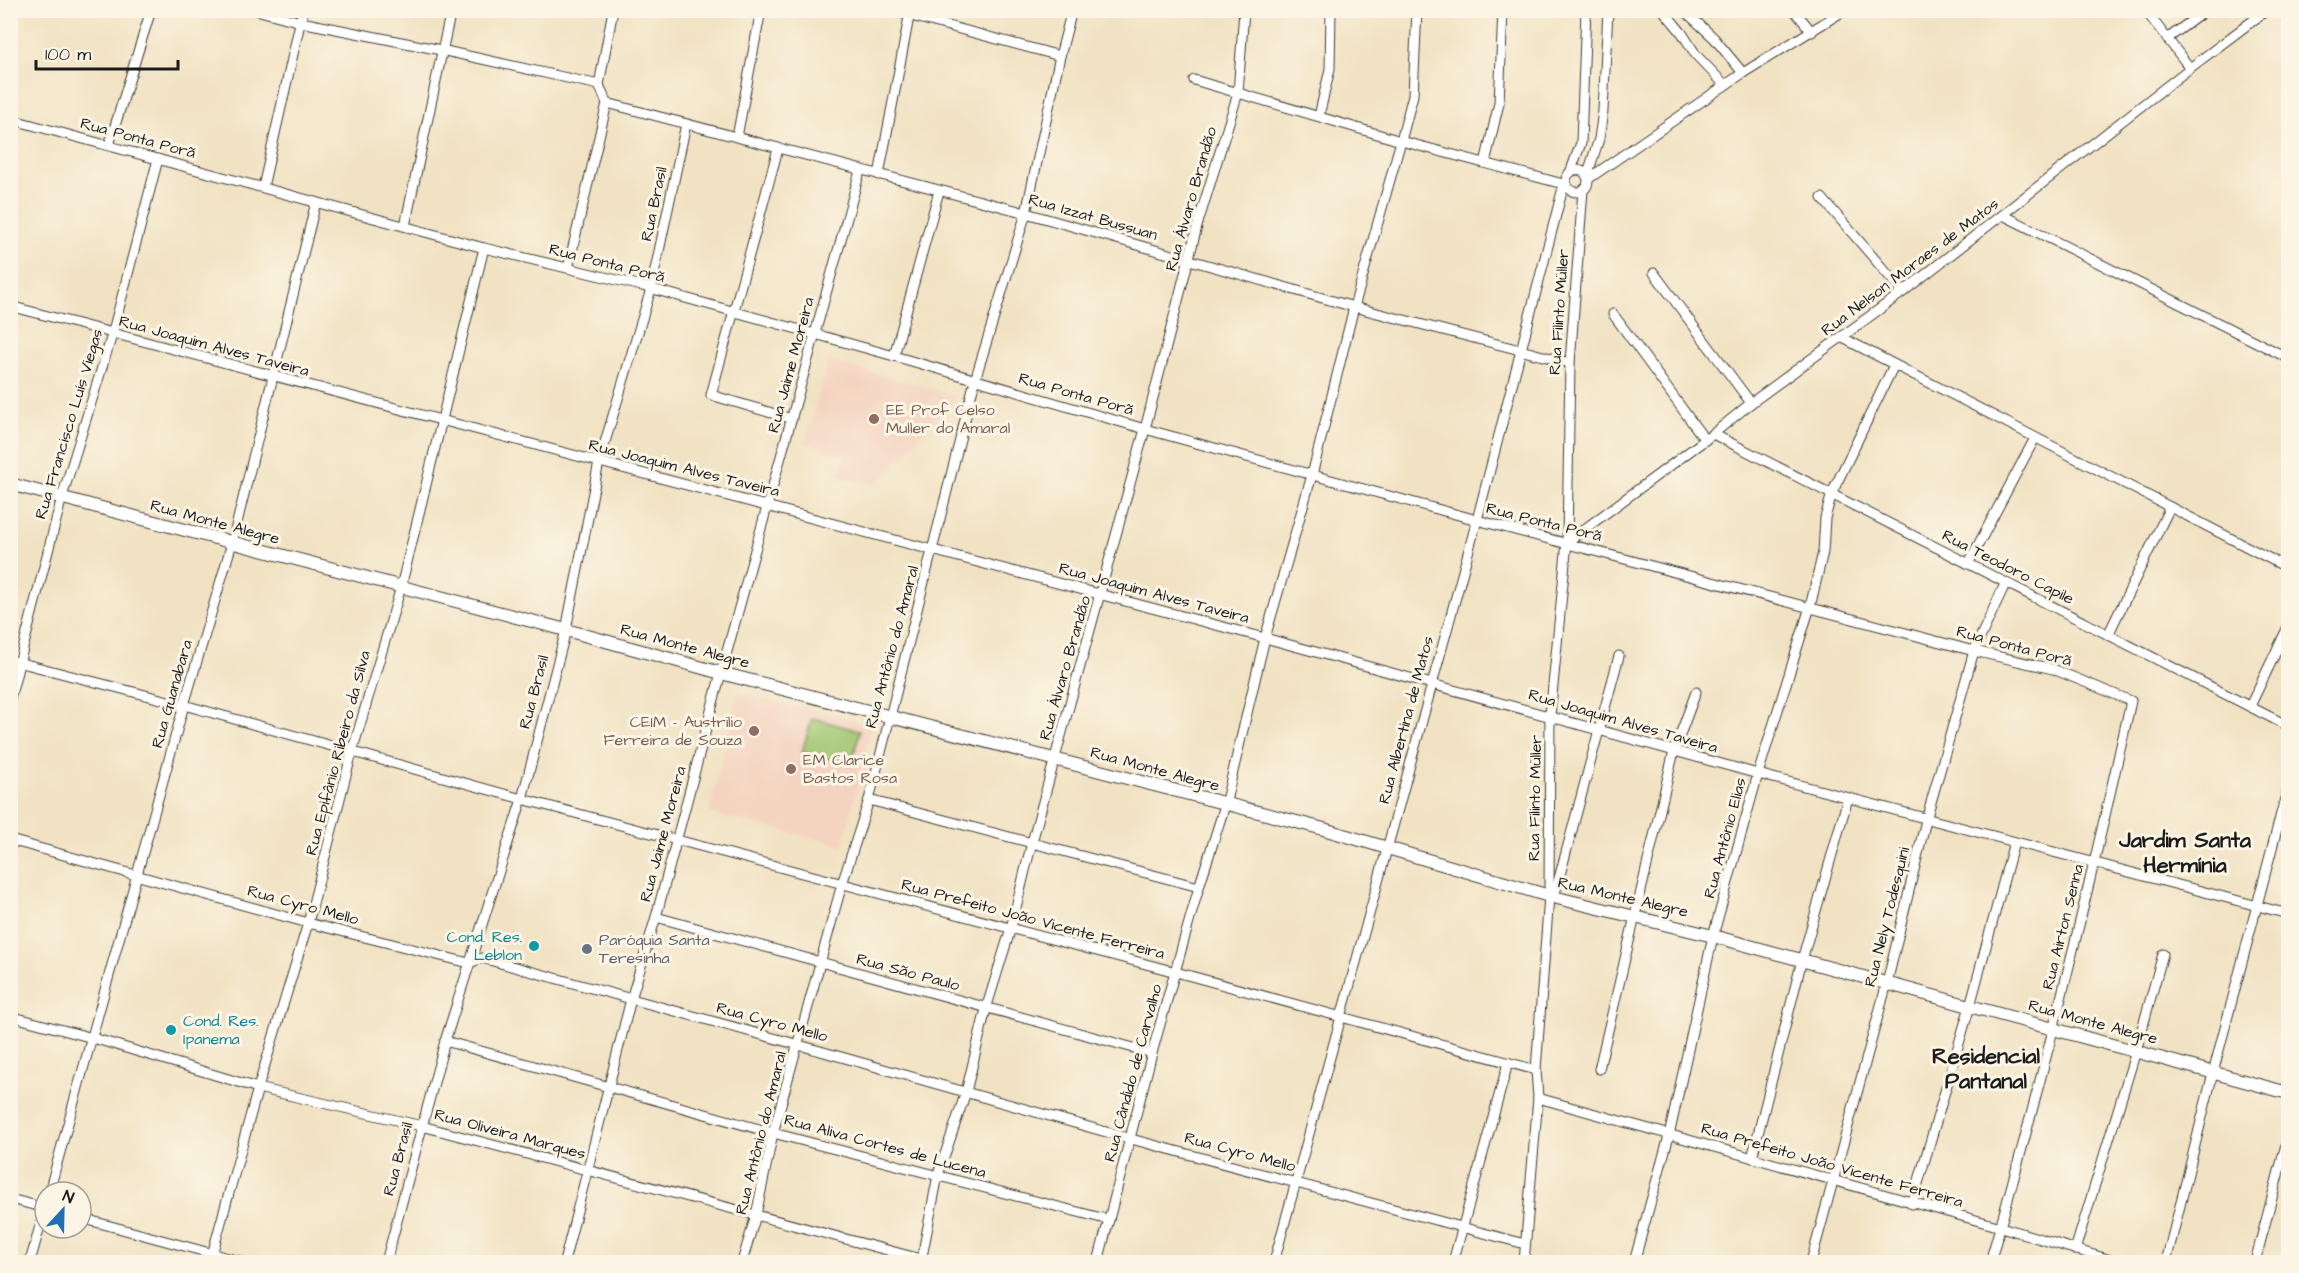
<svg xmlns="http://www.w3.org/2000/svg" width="2299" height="1273" viewBox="0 0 2299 1273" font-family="'Architects Daughter',sans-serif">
<rect width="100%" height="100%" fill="#fcf5e5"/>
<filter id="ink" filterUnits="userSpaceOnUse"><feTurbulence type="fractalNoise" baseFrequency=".0167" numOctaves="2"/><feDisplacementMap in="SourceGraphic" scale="12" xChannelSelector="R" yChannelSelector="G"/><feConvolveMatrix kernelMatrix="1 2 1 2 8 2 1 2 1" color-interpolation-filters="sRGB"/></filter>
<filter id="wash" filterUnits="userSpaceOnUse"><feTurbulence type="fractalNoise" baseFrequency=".008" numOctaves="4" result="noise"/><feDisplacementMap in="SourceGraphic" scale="24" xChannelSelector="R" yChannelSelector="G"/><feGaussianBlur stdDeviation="1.35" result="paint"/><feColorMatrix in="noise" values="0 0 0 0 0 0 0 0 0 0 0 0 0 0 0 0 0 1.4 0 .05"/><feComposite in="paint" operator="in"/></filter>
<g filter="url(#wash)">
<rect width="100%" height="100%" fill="#f1e2c3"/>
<g fill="#f4d3c0">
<path d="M828,361L958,396L876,484L838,476L845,456L805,442Z"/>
<path d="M738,693L872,725L843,845L709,813Z"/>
</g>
<path fill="#a0c56f" stroke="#5e7046" stroke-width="1.5" d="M812,718L860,731L851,765L802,752Z"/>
</g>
<g filter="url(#ink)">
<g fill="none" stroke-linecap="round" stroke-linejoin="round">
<defs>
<g id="street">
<path d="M256,10L301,22L441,50L599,85"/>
<path d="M889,10L1060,56"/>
<path d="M1663,10L1682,33L1696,55L1725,85"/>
<path d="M1684,10L1714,38L1743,73"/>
<path d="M1794,10L1812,32"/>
<path d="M2145,10L2190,68"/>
<path d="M2167,39L2206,10"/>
<path d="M1194,80L1401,141L1567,185"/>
<path d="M607,103L1026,213L1354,307L1570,363"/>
<path d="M1319,116L1330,69L1331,10"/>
<path d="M10,119L484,248L642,286L894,356L1145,429L1477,520L1974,651L2053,669L2131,701C2089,890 2044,1077 1990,1262"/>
<path d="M737,137L761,10"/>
<path d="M109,145L151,10"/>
<path d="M778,149L711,395L792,419"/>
<path d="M1485,163L1499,103L1503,10"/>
<circle cx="1577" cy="181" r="11"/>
<path d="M1570,173L1581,143L1586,10"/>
<path d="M879,175L910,12"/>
<path d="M1587,176L1599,139L1603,111L1608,10"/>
<path d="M1588,179L1743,73L1845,10"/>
<path d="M263,187L303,10"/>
<path d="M1822,198L1903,292"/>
<path d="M2003,215L2288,358"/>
<path d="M405,226L451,10"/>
<path d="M568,268L607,103L599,85L613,10"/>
<path d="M1654,273L1751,403"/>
<path d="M10,306L1265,638L1758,774L2288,914"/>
<path d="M1613,314L1705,440"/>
<path d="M1841,337L2288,568"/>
<path d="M894,356L939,191"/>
<path d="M1713,434L2288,726"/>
<path d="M1567,542L1713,434L1751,403L1903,292L2190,68L2267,10"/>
<path d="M1968,564L2035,438"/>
<path d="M2108,635L2170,507"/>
<path d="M10,660L184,705L522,799L1176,972L1536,1070"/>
<path d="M10,699L62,497L112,335L158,159"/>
<path d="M2250,706L2288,627"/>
<path d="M869,800L1199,887"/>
<path d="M10,840L308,923L469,963L482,958L799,1045L1131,1139L1525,1244"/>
<path d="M1554,897L1619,656"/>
<path d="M656,917L1152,1053"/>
<path d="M10,1016L93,1038L258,1088L422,1126L932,1262"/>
<path d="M445,1041L773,1133L1109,1220"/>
<path d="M1599,1069L1674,751L1696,692"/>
<path d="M1538,1098L2001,1227L2117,1262"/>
<path d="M1752,1158L1802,960L1848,798"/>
<path d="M49,1192L184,705L232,543L316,202"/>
<path d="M10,1199L45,1208"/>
<path d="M1912,1204L1970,1006L2014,842"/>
<path d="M81,1218L243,1262"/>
<path d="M2075,1250L2136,1051L2163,954"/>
<path d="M30,1262L45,1208"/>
<path d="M210,1262L258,1088L308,923L352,752L401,587L484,248"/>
<path d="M386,1262L445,1041L522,799L566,630L599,462L651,289L686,124"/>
<path d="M564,1262L631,999L656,917L721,673L860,171"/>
<path d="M742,1262L756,1215L773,1133L842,884L869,800L975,380L1026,213L1060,56L1072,10"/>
<path d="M921,1262L938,1175L966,1092L986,1009L1011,928L1032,842L1145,429L1198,223L1238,93L1244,10"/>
<path d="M1098,1262L1152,1053L1199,887L1225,805L1265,638L1312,475L1354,307L1401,141L1413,95L1417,10"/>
<path d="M1274,1262L1477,520L1564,184"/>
<path d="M1453,1262L1508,1063"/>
<path d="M1524,1262L1538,1098L1536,1070L1549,896L1550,716L1567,542L1570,363L1583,190"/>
<path d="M1634,1262L1669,1136L1713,936L1758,774L1810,607L1823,552L1825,518L1832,493L1894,365"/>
<path d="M1811,1262L1887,983L1926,820L1974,651L2005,584"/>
<path d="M2166,1262L2213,1073L2288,787"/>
<path d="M2255,1262L2288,1137"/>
</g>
<path id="secondary" d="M10,484L566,630L721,673L1320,828L1549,896L1713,936L2288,1093"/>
</defs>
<use href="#street" stroke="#3c3a35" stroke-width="11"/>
<use href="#secondary" stroke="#3c3a35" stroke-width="14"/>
<use href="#street" stroke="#fff" stroke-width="9"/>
<use href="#secondary" stroke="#fff" stroke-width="12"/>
</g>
</g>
<g fill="#8d6e63" stroke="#fcf5e5" stroke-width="2">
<circle cx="874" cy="419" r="6"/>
<circle cx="754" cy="731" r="6"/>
<circle cx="791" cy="769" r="6"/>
</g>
<g fill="#0f9aa8" stroke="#fcf5e5" stroke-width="2">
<circle cx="534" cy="946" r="6"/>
<circle cx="171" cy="1030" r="6"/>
</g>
<circle fill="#6b7280" stroke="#fcf5e5" stroke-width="2" cx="587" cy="949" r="6"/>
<g text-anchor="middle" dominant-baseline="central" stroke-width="6" stroke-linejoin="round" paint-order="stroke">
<g font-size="16" fill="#1c1c1c" stroke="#fcf5e5">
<text transform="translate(138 138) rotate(15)">Rua Ponta Porã</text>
<text transform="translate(1191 199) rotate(-74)">Rua Álvaro Brandão</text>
<text transform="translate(654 204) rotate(-78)">Rua Brasil</text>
<text transform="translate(1093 217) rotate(16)">Rua Izzat Bussuan</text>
<text transform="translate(607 263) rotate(14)">Rua Ponta Porã</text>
<text transform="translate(1910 267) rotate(-37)">Rua Nelson Moraes de Matos</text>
<text transform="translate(1559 312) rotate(-86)">Rua Filinto Müller</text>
<text transform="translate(214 346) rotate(15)">Rua Joaquim Alves Taveira</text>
<text transform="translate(791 365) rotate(-75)">Rua Jaime Moreira</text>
<text transform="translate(1076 394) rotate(16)">Rua Ponta Porã</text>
<text transform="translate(69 424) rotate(-73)">Rua Francisco Luís Viegas</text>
<text transform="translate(684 468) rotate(14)">Rua Joaquim Alves Taveira</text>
<text transform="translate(215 522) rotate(15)">Rua Monte Alegre</text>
<text transform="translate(1544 522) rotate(14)">Rua Ponta Porã</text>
<text transform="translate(2008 567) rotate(27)">Rua Teodoro Capile</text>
<text transform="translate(1154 593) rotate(15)">Rua Joaquim Alves Taveira</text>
<text transform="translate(685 646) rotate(15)">Rua Monte Alegre</text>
<text transform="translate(2014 646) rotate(15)">Rua Ponta Porã</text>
<text transform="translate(892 647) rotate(-75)">Rua Antônio do Amaral</text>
<text transform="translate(1065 668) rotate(-74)">Rua Álvaro Brandão</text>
<text transform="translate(534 692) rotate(-75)">Rua Brasil</text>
<text transform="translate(172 694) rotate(-74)">Rua Guanabara</text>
<text transform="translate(1406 720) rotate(-75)">Rua Albertina de Matos</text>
<text transform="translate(1623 721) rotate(16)">Rua Joaquim Alves Taveira</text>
<text transform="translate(338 753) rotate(-75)">Rua Epifânio Ribeiro da Silva</text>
<text transform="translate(1155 769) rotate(15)">Rua Monte Alegre</text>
<text transform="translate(1535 798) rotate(-89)">Rua Filinto Müller</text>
<text transform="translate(663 834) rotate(-75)">Rua Jaime Moreira</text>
<text transform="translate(1725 838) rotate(-75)">Rua Antônio Elias</text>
<text transform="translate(1623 897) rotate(13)">Rua Monte Alegre</text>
<text transform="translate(303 905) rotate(15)">Rua Cyro Mello</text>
<text transform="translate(1887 917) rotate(-76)">Rua Nely Todesquini</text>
<text transform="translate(1033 919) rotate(15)">Rua Prefeito João Vicente Ferreira</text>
<text transform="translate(2063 927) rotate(-76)">Rua Airton Senna</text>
<text transform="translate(908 972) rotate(15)">Rua São Paulo</text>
<text transform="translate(772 1022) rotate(15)">Rua Cyro Mello</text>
<text transform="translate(2093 1022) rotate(15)">Rua Monte Alegre</text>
<text transform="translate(1133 1073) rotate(-75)">Rua Cândido de Carvalho</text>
<text transform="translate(761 1133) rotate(-76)">Rua Antônio do Amaral</text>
<text transform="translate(510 1134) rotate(15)">Rua Oliveira Marques</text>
<text transform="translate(885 1146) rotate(15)">Rua Aliva Cortes de Lucena</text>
<text transform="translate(1240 1152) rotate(15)">Rua Cyro Mello</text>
<text transform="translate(398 1159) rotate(-75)">Rua Brasil</text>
<text transform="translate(1832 1165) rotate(16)">Rua Prefeito João Vicente Ferreira</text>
</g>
<g font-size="16" fill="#785e54" stroke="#fcf5e5" text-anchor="start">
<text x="886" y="410">EE Prof Celso<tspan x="886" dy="18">Muller do Amaral</tspan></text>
<text x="742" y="722" text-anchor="end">CEIM - Austrilio<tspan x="742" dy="18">Ferreira de Souza</tspan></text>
<text x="803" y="760">EM Clarice<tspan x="803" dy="18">Bastos Rosa</tspan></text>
</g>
<g font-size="16" fill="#0d838f" stroke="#fcf5e5" text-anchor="end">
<text x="522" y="937">Cond. Res.<tspan x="522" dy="18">Leblon</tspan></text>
<text x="183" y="1021" text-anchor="start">Cond. Res.<tspan x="183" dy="18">Ipanema</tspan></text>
</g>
<g font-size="16" fill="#5b616d" stroke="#fcf5e5" text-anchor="start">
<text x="599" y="940">Paróquia Santa<tspan x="599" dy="18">Teresinha</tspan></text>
</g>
<g font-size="22" font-weight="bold" fill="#1c1c1c" stroke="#fcf5e5">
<text x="2185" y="840">Jardim Santa<tspan x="2185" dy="25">Hermínia</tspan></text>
<text x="1986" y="1056">Residencial<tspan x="1986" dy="25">Pantanal</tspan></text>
</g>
</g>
<rect width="2299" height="1273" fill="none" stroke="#fcf5e5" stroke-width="36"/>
<g transform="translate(63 1210) rotate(22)"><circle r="28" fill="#fcf5e5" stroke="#a29e95" stroke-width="1.5"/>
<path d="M0-4.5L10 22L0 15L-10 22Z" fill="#1f6fb2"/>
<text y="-9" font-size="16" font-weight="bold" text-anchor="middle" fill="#1c1c1c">N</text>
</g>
<path d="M36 60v9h142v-9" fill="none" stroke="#1c1c1c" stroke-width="3"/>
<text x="45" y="60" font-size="18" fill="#1c1c1c" stroke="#fcf5e5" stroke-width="4.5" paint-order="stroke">100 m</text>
</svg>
